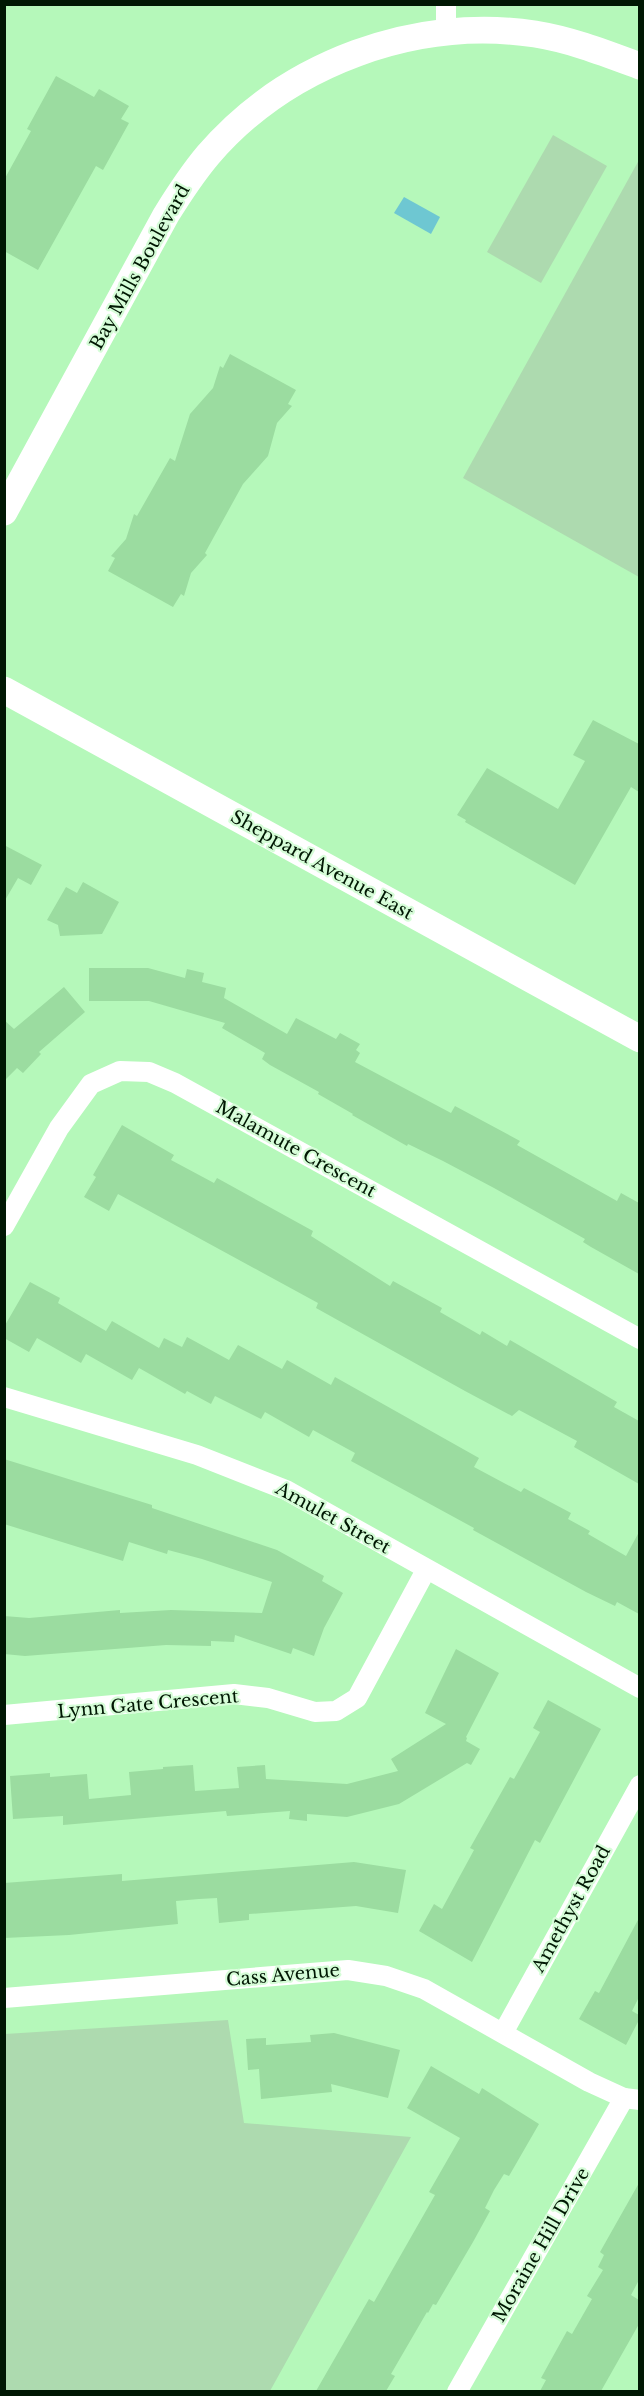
<svg xmlns="http://www.w3.org/2000/svg" width="644" height="2396" viewBox="0 0 644 2396" font-family="'Libre Baskerville',serif">
<rect width="100%" height="100%" fill="#b5f8ba"/>
<g fill="#addaaf">
<path d="M553,135L607,166L541,283L487,252Z"/>
<path d="M639,160V577L463,478Z"/>
<path d="M228,2020L244,2123L411,2137L270,2391H5V2034Z"/>
</g>
<path fill="#6ec7d2" d="M404,197L440,217L431,234L394,213Z"/>
<g fill="#9bdca0">
<path d="M56,76L94,97L99,89L129,106L121,119L129,123L103,170L96,166L38,270L4,251V180L31,131L27,129Z"/>
<path d="M230,354L296,390L288,404L292,406L277,423L268,456L243,484L205,553L207,555L191,573L184,596L181,594L173,607L108,571L115,558L111,556L126,539L134,514L137,516L170,458L175,461L190,414L213,388L220,366L223,368Z"/>
<path d="M593,720L639,744V792L631,787L575,885L465,822L466,820L457,815L487,768L558,809L585,761L573,755Z"/>
<path d="M4,845L42,865L31,885L18,878L4,902Z"/>
<path d="M83,882L119,902L102,934L60,936L58,925L47,920L66,887L77,893Z"/>
<path d="M89,968H148L185,978L187,969L204,973L202,982L226,988L224,998L287,1034L296,1018L336,1039L340,1033L360,1044L356,1050L360,1053L355,1062L451,1113L455,1106L520,1141L517,1145L617,1201L621,1193L639,1203V1274L591,1247L583,1242L585,1239L494,1188L443,1161L408,1144L407,1146L352,1115L353,1114L318,1094L319,1092L270,1065L262,1059L265,1053L222,1028L225,1023L149,1001H89Z"/>
<path d="M64,987L85,1012L39,1052L41,1054L23,1073L17,1068L4,1081V1020L14,1029Z"/>
<path d="M122,1125L174,1155L171,1160L214,1183L217,1178L313,1231L311,1236L390,1286L393,1281L442,1308L440,1312L480,1335L482,1331L507,1346L510,1340L617,1402L614,1407L639,1421V1484L574,1447L577,1441L519,1410L512,1416L465,1391L316,1308L318,1303L118,1194L109,1211L84,1197L96,1177L93,1175Z"/>
<path d="M30,1282L60,1298L58,1303L106,1331L112,1321L159,1348L164,1338L182,1347L187,1337L229,1360L238,1345L282,1369L287,1360L331,1385L335,1377L479,1458L474,1467L521,1492L524,1488L571,1513L568,1519L590,1531L588,1534L626,1556L639,1532V1614L617,1602L615,1606L586,1592L473,1530L474,1528L351,1461L355,1453L313,1430L309,1437L265,1412L261,1419L215,1396L211,1404L187,1391L185,1394L139,1368L132,1380L86,1354L81,1363L37,1338L29,1352L4,1338V1327Z"/>
<path d="M4,1459L152,1505V1508L277,1550L324,1576L322,1581L343,1593L324,1628L314,1656L293,1648L291,1654L235,1635L234,1642L211,1641V1646L166,1645L25,1656L4,1654V1616L29,1618L120,1610V1613L171,1610L262,1613L272,1582L202,1559L168,1550L167,1554L129,1542L123,1561L4,1524Z"/>
<path d="M456,1649L499,1673L466,1737L467,1738L466,1741L480,1749L471,1765L467,1763L399,1804L347,1817L307,1814V1821L289,1819L290,1811L227,1816L226,1811L63,1825V1816L13,1819L10,1776L50,1773V1777L87,1774L89,1799L131,1795L129,1772L163,1769V1767L193,1765L195,1791L239,1788L237,1767L265,1765L266,1779L347,1784L398,1771L391,1759L446,1724L425,1713Z"/>
<path d="M548,1700L601,1729L540,1843L535,1840L472,1962L419,1931L434,1904L442,1909L474,1850L470,1848L510,1777L514,1779L540,1732L533,1728Z"/>
<path d="M354,1862L406,1870L398,1913L356,1906L249,1914V1920L219,1923L217,1898L199,1899L176,1901L178,1924L69,1935L4,1938V1883L122,1874V1881Z"/>
<path d="M639,1918V1997L632,2011L639,2015V2020L626,2045L579,2019L595,1991L599,1993Z"/>
<path d="M334,2033L400,2050L388,2098L331,2084L332,2092L261,2099L259,2069L248,2070L246,2039L266,2038V2045L311,2042L310,2035Z"/>
<path d="M431,2066L479,2094L482,2088L539,2124L509,2176L504,2174L494,2190L485,2208L490,2211L473,2242L436,2305L433,2304L428,2313L427,2312L391,2374L395,2376L386,2391H316L369,2299L374,2302L435,2195L429,2192L460,2138L407,2108Z"/>
<path d="M639,2183V2280L631,2295L639,2300V2324L601,2391H540L546,2380L541,2378L567,2331L572,2334L592,2299L587,2296L603,2270L598,2267L604,2255L600,2252Z"/>
</g>
<g fill="none" stroke-linecap="round" stroke-linejoin="round">
<g stroke="#fff" stroke-width="20">
<path d="M446,4V30"/>
<path d="M4,1226L59,1128L91,1084L120,1071L149,1072L175,1083L640,1339"/>
<path d="M4,1397L197,1455L286,1490L640,1688"/>
<path d="M4,1715L234,1694L268,1698L315,1712L336,1711L357,1698L426,1570"/>
<path d="M4,1998L348,1970L386,1976L424,1989L589,2082L624,2098L640,2100"/>
<path d="M503,2033L640,1785"/>
<path d="M457,2392L624,2098"/>
</g>
<g stroke="#fff" stroke-width="27">
<path d="M4,512L166,215C179,194 192,174 208,155C287,63 416,16 535,34C572,40 605,53 640,66"/>
<path d="M4,690L640,1039"/>
</g>
</g>
<g text-anchor="middle" dominant-baseline="central" stroke-width="4.5" stroke-linejoin="round" paint-order="stroke">
<g font-size="18" fill="#001703" stroke="#d6fdd8">
<text transform="translate(140 267) rotate(-61)">Bay Mills Boulevard</text>
<text transform="translate(322 865) rotate(29)">Sheppard Avenue East</text>
<text transform="translate(296 1149) rotate(29)">Malamute Crescent</text>
<text transform="translate(333 1518) rotate(29)">Amulet Street</text>
<text transform="translate(148 1704) rotate(-5)">Lynn Gate Crescent</text>
<text transform="translate(571 1909) rotate(-61)">Amethyst Road</text>
<text transform="translate(283 1975) rotate(-5)">Cass Avenue</text>
<text transform="translate(541 2245) rotate(-60)">Moraine Hill Drive</text>
</g>
</g>
<rect width="644" height="2396" fill="none" stroke="#001703" stroke-width="12"/>
</svg>
